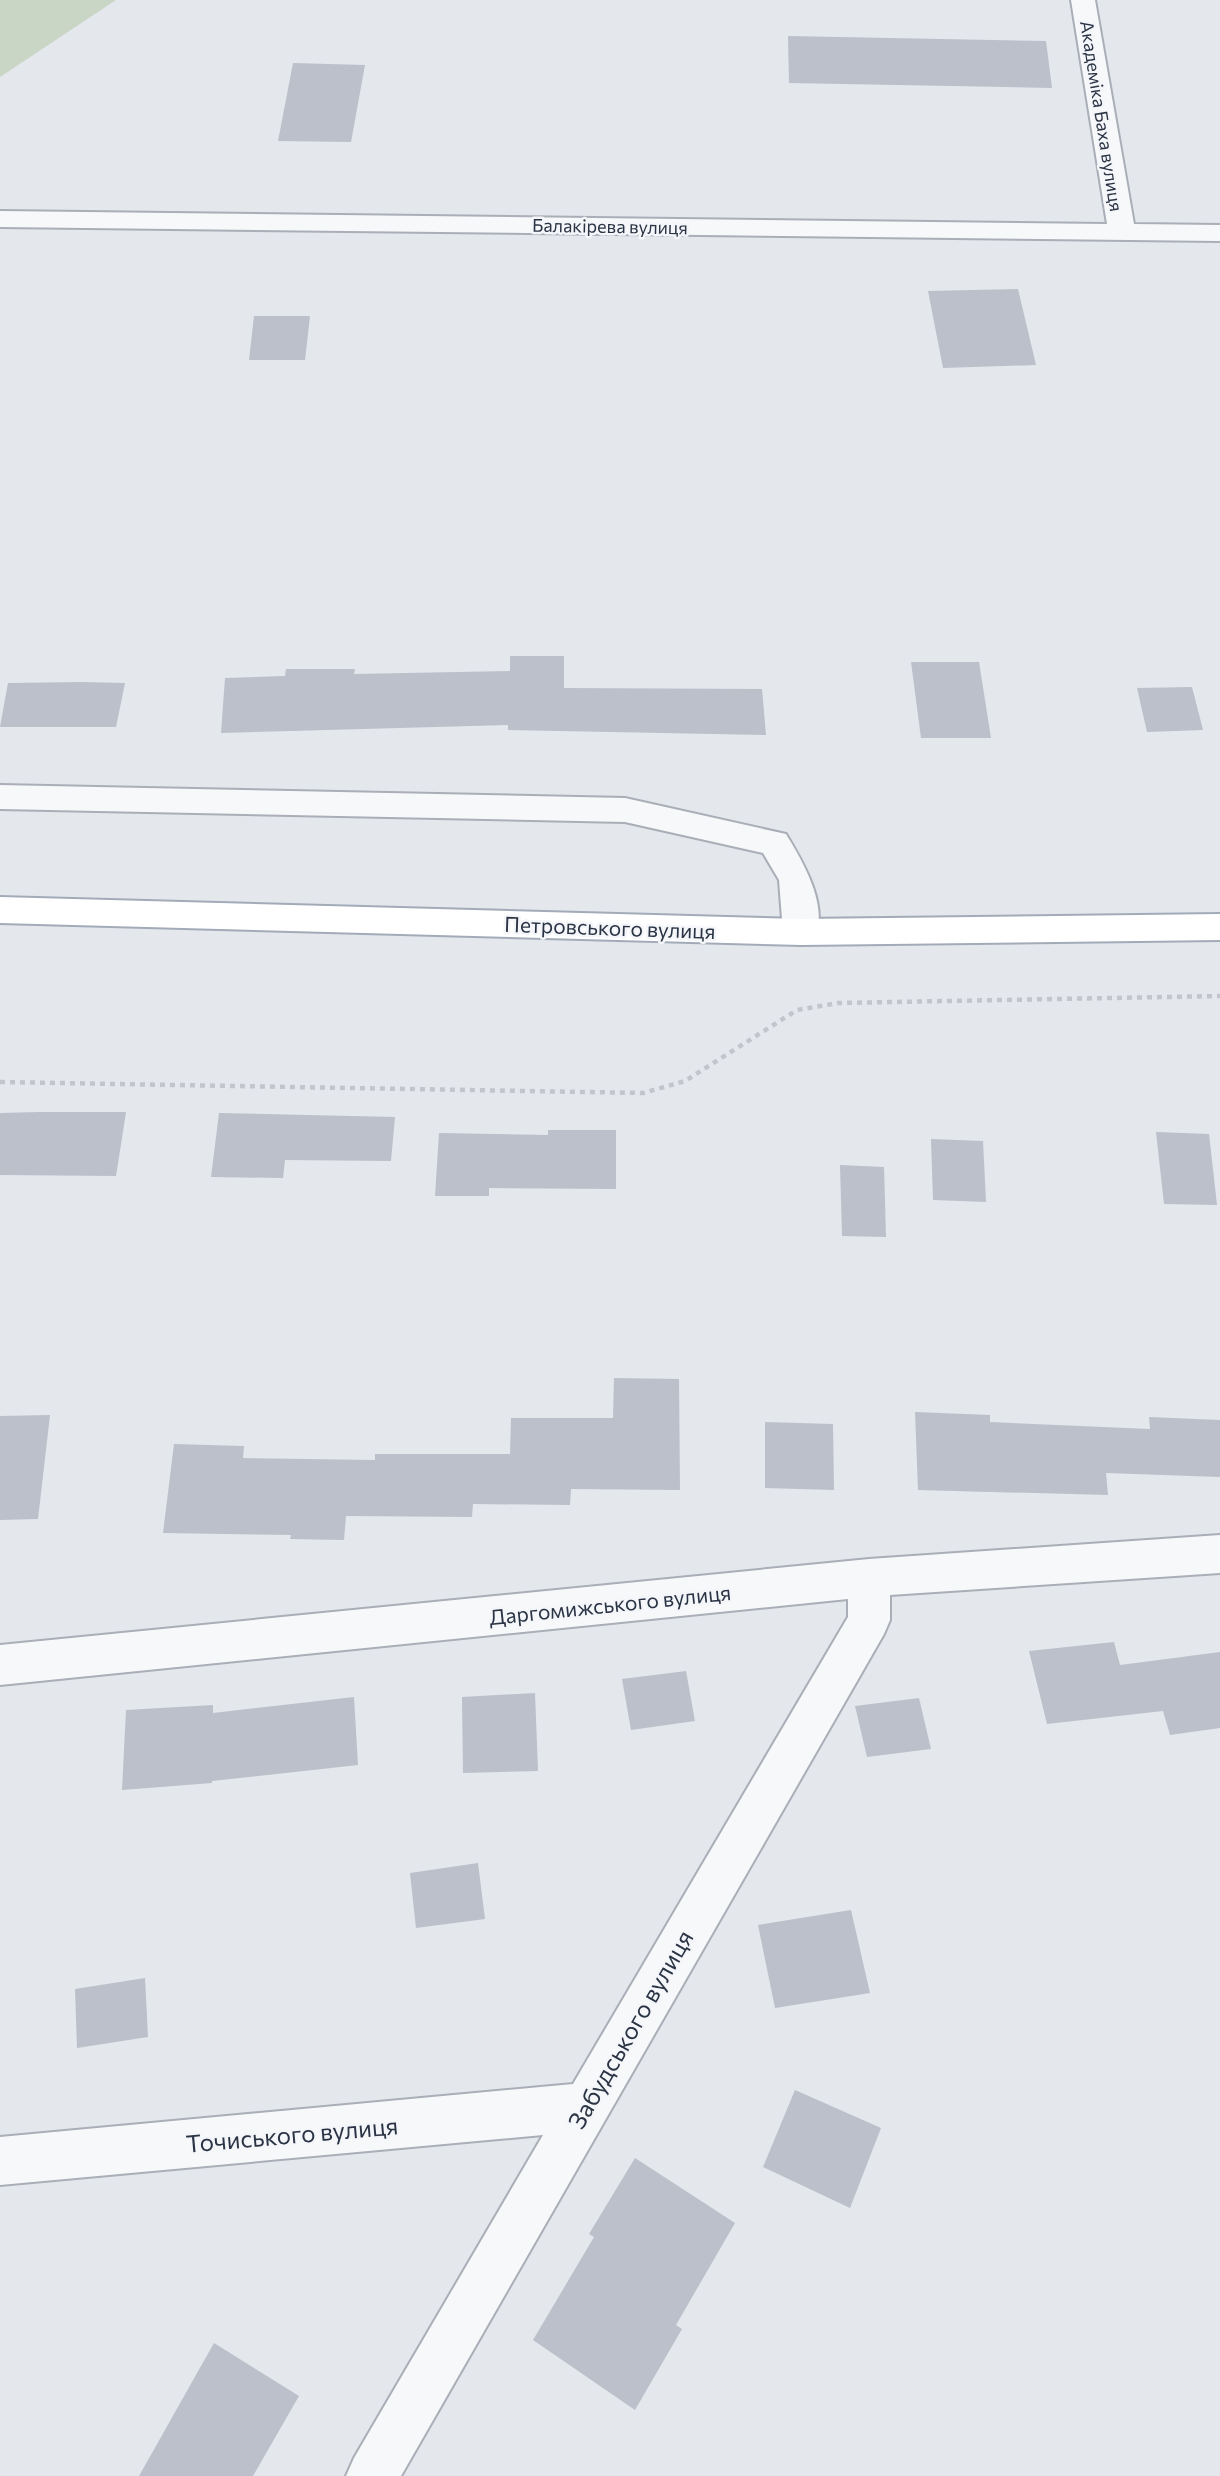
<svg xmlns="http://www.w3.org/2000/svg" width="1220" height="2476" viewBox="0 0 1220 2476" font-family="Commissioner,sans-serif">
<rect width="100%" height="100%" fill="#e4e7ec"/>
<path fill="#c9d6c5" d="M0,0H116L0,77Z"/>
<g fill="#bbc0ca">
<path d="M788,36L1046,41L1052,88L789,83Z"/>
<path d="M293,63L365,65L351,142L278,141Z"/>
<path d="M1018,289L1036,365L943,368L928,291Z"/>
<path d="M254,316H310L305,360H249Z"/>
<path d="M510,656H564V688L762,689L766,735L508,730V725L221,733L225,678L285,676L286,669H355L354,674L510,671Z"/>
<path d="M911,662H979L991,738H921Z"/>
<path d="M8,683L82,682L125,683L116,727H0Z"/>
<path d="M1192,687L1203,730L1147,732L1137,688Z"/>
<path d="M40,1112H126L116,1176L0,1175V1113Z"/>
<path d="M219,1113L395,1117L391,1161L285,1160L283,1178L211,1177Z"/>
<path d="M548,1130H616V1189L489,1188V1196H435L439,1133L548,1135Z"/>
<path d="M1156,1132L1209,1134L1217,1205L1164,1204Z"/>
<path d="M931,1139L983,1141L986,1202L933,1200Z"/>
<path d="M840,1165L884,1167L886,1237L842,1236Z"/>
<path d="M614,1378L679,1379L680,1490L571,1489L570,1505L473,1504L472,1517L346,1516L344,1540L290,1539L291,1535L163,1533L174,1444L244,1446L243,1458L375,1460V1454H510L511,1418H613Z"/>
<path d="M915,1412L990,1415V1422L1150,1429L1149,1417L1220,1420V1477L1106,1473L1108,1495L918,1490Z"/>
<path d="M50,1415L38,1519L0,1520V1416Z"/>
<path d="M765,1422L833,1424L834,1490L765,1488Z"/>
<path d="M1114,1642L1120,1665L1220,1652V1728L1170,1735L1163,1711L1047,1724L1029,1651Z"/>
<path d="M686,1671L695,1721L631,1730L622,1679Z"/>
<path d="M535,1693L538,1771L463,1773L462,1697Z"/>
<path d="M354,1697L358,1765L212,1781V1783L122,1790L126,1710L213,1705V1713Z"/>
<path d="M919,1698L931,1749L867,1757L855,1706Z"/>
<path d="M478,1863L485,1919L416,1928L410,1873Z"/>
<path d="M851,1910L870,1993L775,2008L758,1925Z"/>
<path d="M145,1978L148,2037L77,2048L75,1989Z"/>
<path d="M795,2090L881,2128L850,2208L763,2167Z"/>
<path d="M635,2158L735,2223L676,2325L682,2329L635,2410L533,2340L594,2237L589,2234Z"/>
<path d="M214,2343L299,2396L253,2476H139Z"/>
</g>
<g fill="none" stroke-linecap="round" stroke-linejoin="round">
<defs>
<g id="minor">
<path d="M1071,0H1095L1134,224L1220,225V241L0,227V211L1107,224Z"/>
<path d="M0,785L625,798L786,834C803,862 831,909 813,941L801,945L789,941L783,932L779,880L763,853L625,822L0,809Z"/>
<path d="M1220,1535V1573L890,1595V1620L884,1634L401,2476H346L354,2458L543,2135L0,2185V2137L573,2084L848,1617V1599L0,1685V1645L869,1559Z"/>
</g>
<path id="major" d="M0,897L801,919L1220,914V940L801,945L0,923Z"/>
</defs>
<use href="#minor" stroke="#a9aeb7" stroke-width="4"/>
<use href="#major" stroke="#a3abb8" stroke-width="4"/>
<path stroke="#c2c5cb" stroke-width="4.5" stroke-dasharray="5 5" stroke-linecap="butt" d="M0,1082L643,1093L685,1081L797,1010L838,1003L1220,996"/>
<use href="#minor" fill="#f7f8fa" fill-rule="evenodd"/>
<use href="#major" fill="#fff" fill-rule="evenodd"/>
</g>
<g text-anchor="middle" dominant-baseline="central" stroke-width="5" stroke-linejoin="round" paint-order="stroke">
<g font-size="18" fill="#2b3445" stroke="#f4f6f9">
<text transform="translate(1102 116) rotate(81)">Академіка Баха вулиця</text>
<text transform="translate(610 226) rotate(1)">Балакірева вулиця</text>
</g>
<g font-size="21" fill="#2b3445" stroke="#f4f6f9">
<text transform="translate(610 927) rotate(2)">Петровського вулиця</text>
<text transform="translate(610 1604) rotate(-6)">Даргомижського вулиця</text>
</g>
<g font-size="24" fill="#2b3445" stroke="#f4f6f9">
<text transform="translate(630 2029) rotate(-60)">Забудського вулиця</text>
<text transform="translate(292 2134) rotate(-5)">Точиського вулиця</text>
</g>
</g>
</svg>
